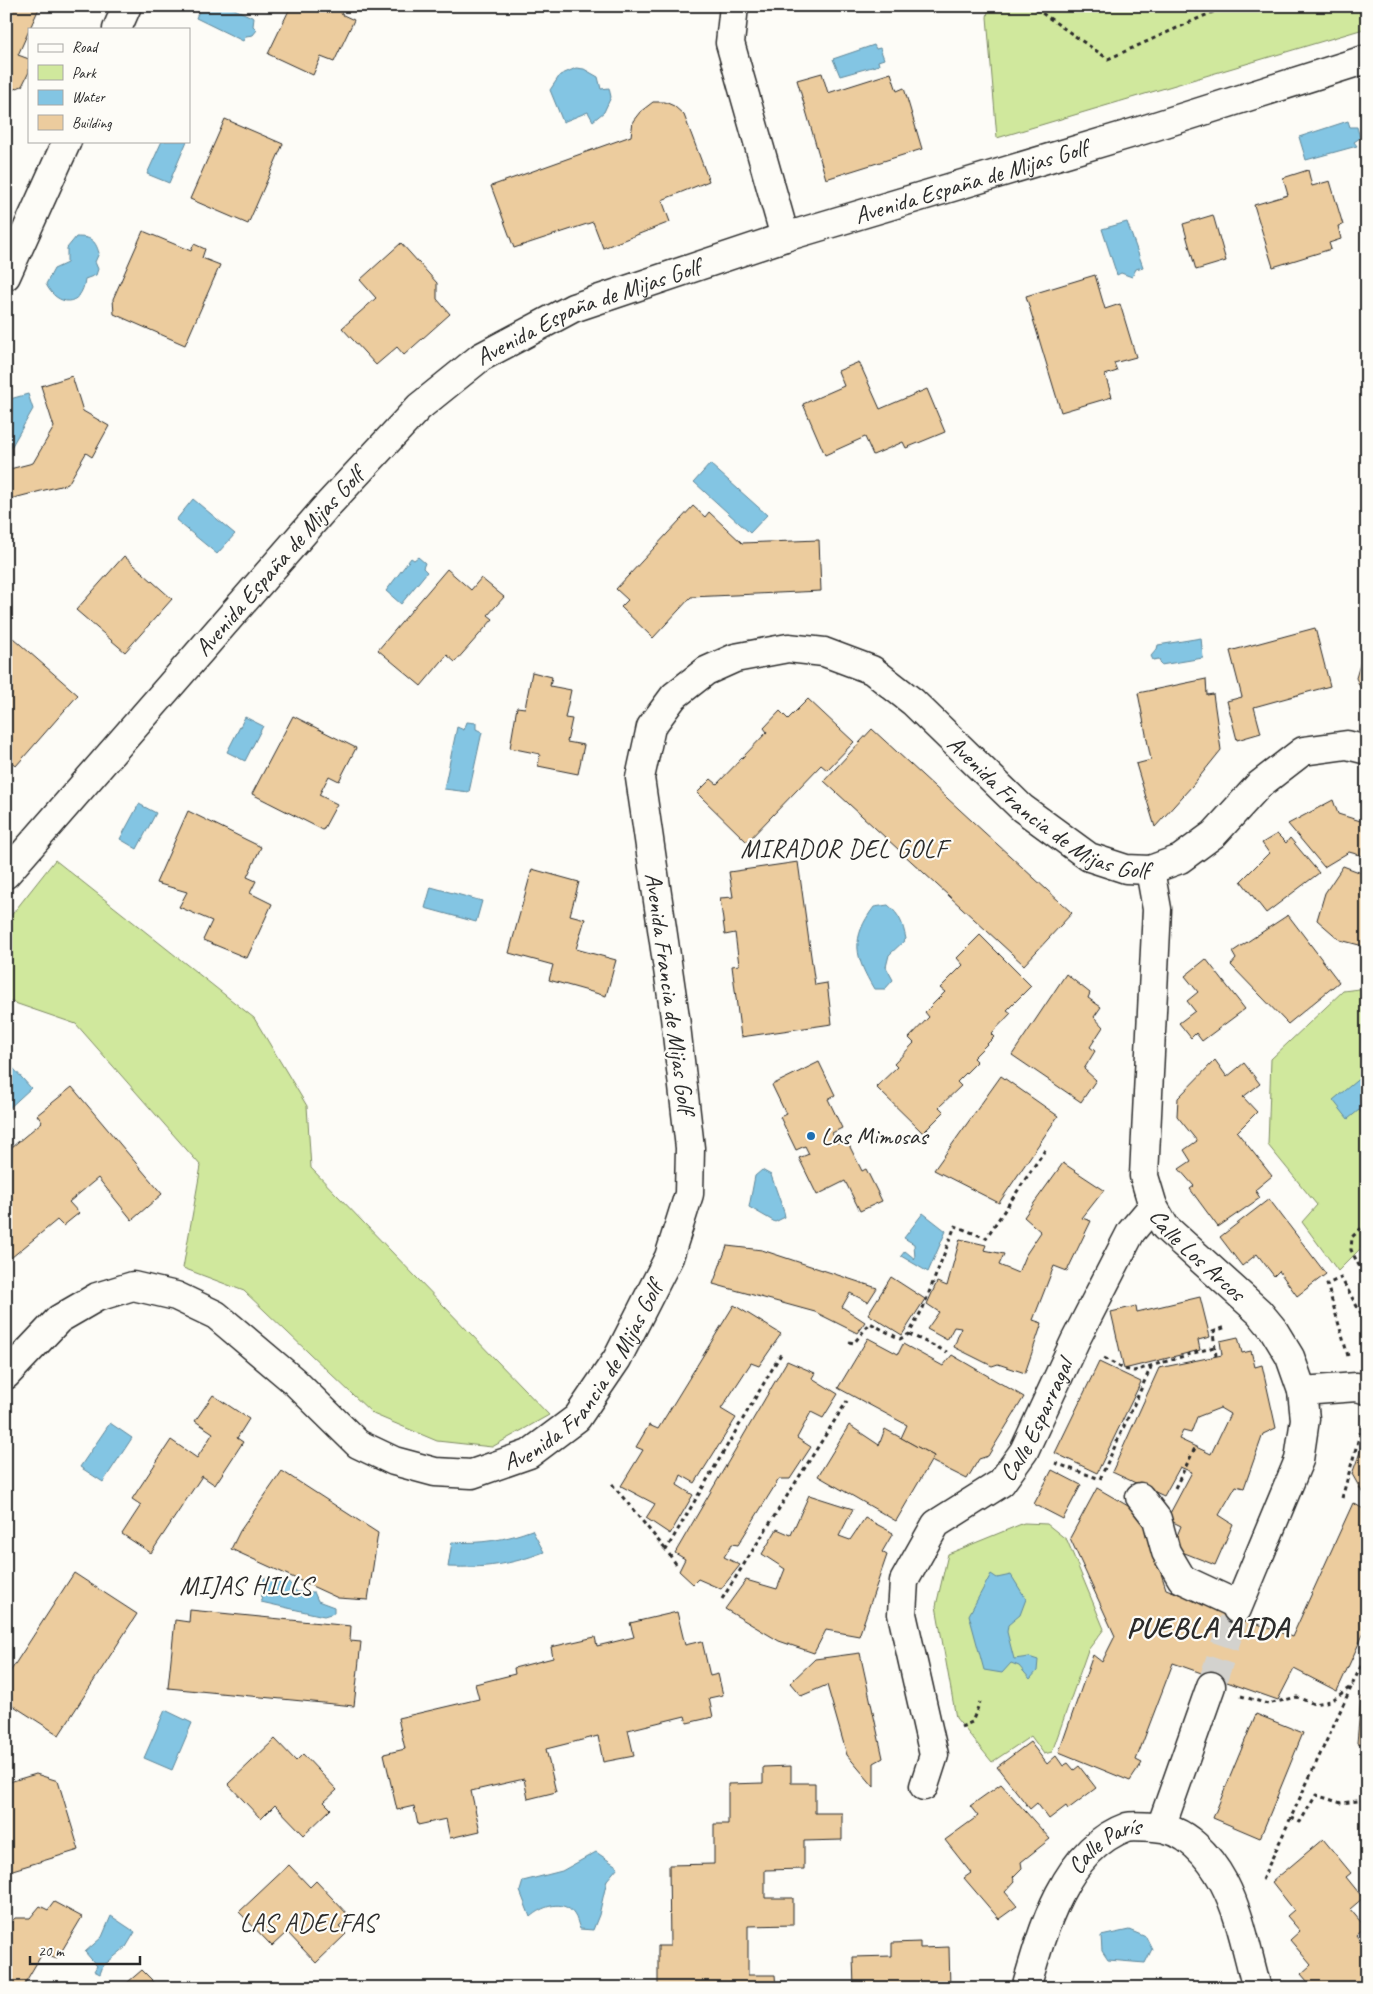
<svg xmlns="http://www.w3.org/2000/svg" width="1373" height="1994" viewBox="0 0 1373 1994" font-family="Caveat,sans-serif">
<rect width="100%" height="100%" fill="#fdfcf7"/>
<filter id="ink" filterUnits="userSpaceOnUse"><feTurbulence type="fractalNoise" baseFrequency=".02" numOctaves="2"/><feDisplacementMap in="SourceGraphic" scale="10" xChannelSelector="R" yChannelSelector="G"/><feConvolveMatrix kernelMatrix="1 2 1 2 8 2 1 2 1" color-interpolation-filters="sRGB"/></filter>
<g filter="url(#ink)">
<g fill="#d0e89d" stroke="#7e8a64">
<path d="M989,6H1367V28L997,138L987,17Z"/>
<path d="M55,860L254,1018L307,1106L311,1168L549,1415L492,1447L437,1441L373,1414L244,1291L183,1268L201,1166L76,1024L6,1000V922Z"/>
<path d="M1367,988V1242L1338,1271L1302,1222L1317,1205L1268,1145L1271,1059L1343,991Z"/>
<path d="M1024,1523L1047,1524L1067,1540L1104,1629L1088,1650L1052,1752L1044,1754L1031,1736L992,1762L956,1718L936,1606L948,1554Z"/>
</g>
<g fill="#83c5e3" stroke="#608799">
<path d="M201,6H228L254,18L253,26L257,30L253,35L246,36L243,41L196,18Z"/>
<path d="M874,45L876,49L880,48L884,59L878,61L879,65L840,76L833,59Z"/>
<path d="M576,68L584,69L598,77L601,89L609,88L611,97L604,112L593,121L588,112L563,122L550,90L560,75Z"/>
<path d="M1348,121L1350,127H1357L1360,138L1354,142L1357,146L1306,160L1299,137Z"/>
<path d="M162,141H187L169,183L147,174Z"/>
<path d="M1127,222L1143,267L1136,269L1132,277L1121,273L1117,275L1102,229Z"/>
<path d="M76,237C90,237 95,239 99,253L95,262L98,269L96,275L85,279C82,308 57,307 46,284L54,269L67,263V248Z"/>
<path d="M28,394L33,409L9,451L6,450V406L10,399Z"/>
<path d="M710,464L767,515L750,533L694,482Z"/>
<path d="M193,499L235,534L217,554L176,520Z"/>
<path d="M418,557L425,563L423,568L427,572L401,604L386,591L411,558L414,560Z"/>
<path d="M1201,638L1203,658L1161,665L1159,659L1153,660L1151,656L1157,649L1158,645Z"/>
<path d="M245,717L263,726L245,761L227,752Z"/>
<path d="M467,722L476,723V729L482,732L469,792L444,789L457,727L464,730Z"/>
<path d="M139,804L156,813L137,849L120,839Z"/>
<path d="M431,887L482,901L476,922L425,908Z"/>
<path d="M888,905C900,915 903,924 906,939L889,955L886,967L893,980L885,989H874C855,957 850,939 874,907Z"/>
<path d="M6,1060L31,1088L6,1111Z"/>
<path d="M1367,1072V1119L1359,1110L1348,1119L1333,1100Z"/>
<path d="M762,1170L771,1175L784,1212L785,1217L775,1222L749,1207L755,1176Z"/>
<path d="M923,1213L946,1231L928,1272L901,1256L905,1251L915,1259L914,1244L904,1238Z"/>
<path d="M110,1423L132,1438L103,1482L80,1467Z"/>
<path d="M532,1530L544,1552C510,1565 485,1568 448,1567L452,1542C481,1544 505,1540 532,1530Z"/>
<path d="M991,1574L997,1578L1011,1575L1026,1599L1020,1615L1008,1625L1007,1632L1014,1659L1029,1657L1038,1660L1037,1671L1030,1679L1019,1666L1011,1663L1002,1673L984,1670L969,1615Z"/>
<path d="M264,1578L287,1580L297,1592H314L318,1601L334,1607V1613L324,1616L261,1602Z"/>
<path d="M165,1710L192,1723L172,1770L144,1758Z"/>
<path d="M596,1852L618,1867L607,1880L599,1915L593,1930L580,1929C578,1924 577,1918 574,1914C563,1898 541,1907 530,1917L520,1891L523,1881L562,1871Z"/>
<path d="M111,1916L135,1932L126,1947L103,1966L100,1974L94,1971L97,1966L85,1952L102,1937Z"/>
<path d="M1129,1930L1146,1937L1152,1949L1145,1963L1108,1960L1102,1951L1101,1936Z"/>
</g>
<g fill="#eccc9e" stroke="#2b2b2b" fill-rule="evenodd">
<path d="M6,6H40L18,55L29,59V72L22,86L9,91L6,90Z"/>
<path d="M291,6H344L341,14L354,20L334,62L321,57L313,75L268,54Z"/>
<path d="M822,73L828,93L891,73L897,91L904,88L922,149L826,179L797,80Z"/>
<path d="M653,102H665L674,106L684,115L709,181L662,200L670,222L603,248L593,222L514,248L491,186L631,136L633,121L640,112Z"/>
<path d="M225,119L283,144L248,224L190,199Z"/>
<path d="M1308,170L1312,186L1330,181L1343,225L1338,226L1341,239L1329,243L1331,249L1273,267L1254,205L1288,195L1283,178Z"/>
<path d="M1213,215L1226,261L1196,270L1183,224Z"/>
<path d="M143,231L191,251L194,244L205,249L202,258L220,265L185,345L114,314L113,299Z"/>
<path d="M401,243L437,283V299L450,314L404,355L397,347L376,365L342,328L376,298L360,280Z"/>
<path d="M1095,275L1105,309L1120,304L1136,357L1114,363L1117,371L1105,375L1112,397L1061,412L1026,296Z"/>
<path d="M859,362L880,409L927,389L945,432L906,448L903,442L873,455L865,437L825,455L803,404L844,386L838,371Z"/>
<path d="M72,376L83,411L109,426L92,457L86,453L68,484L10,499L6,484V470L33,463L54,427L41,386Z"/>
<path d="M693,506L705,517L709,512L742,543L819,540L821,591L691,597L653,638L621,607L628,600L616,589Z"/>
<path d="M6,530L13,535L6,545Z"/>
<path d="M124,556L172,599L125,652L76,610Z"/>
<path d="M447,569L471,590L481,578L504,597L488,615L493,619L455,662L447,655L421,686L378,650Z"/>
<path d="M1315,628L1330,686L1254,707L1261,733L1237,740L1227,701L1242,697L1230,651Z"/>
<path d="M13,638L78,695L16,766L6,757V645Z"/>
<path d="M1367,640V702L1356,678Z"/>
<path d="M532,672L552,677L550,686L571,690L565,718L572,719L567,742L584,745L578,774L538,766L540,754L510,748L517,707L525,708Z"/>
<path d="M1206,679L1207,695L1213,694L1221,750L1192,786L1155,827L1136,764L1151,760L1138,693Z"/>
<path d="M808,699L854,742L827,770L821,765L747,842L697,793L711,779L717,784L767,732L764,728L780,711L788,719Z"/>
<path d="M293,716L356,748L339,781L329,776L319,795L337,804L323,830L252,794Z"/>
<path d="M872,729L1072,913L1024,965L824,781Z"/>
<path d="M1333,800L1338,814L1367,823V857L1349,852L1324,867L1288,824Z"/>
<path d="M188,811L261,847L247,877L256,881L250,893L272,904L247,958L203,940L212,921L179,907L187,892L156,883Z"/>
<path d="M1277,834L1286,843L1290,838L1319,873L1266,913L1241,881L1269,853L1262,843Z"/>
<path d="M798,862L815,985L827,983L832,1024L741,1037L732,966L739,965L735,933L725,935L720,898L733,897L729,872Z"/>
<path d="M1343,866L1367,875V947L1340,940L1317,920L1325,893Z"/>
<path d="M532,869L579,882L570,915L585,919L576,949L616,960L606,996L549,980L553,965L509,953Z"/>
<path d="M1288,915L1339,982L1288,1024L1231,965L1236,959L1232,952Z"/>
<path d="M980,935L1031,986L1007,1010L1011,1013L991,1034L994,1037L973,1058L977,1062L957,1082L961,1086L939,1107L944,1112L923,1133L876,1087L897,1067L894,1064L914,1043L909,1038L929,1017L925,1012L945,992L940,988L963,965L957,958Z"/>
<path d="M1206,959L1245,1009L1202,1041L1196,1033L1191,1038L1179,1023L1195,1011L1187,1001L1198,992L1185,976Z"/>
<path d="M1066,974L1090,993L1088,998L1101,1007L1094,1017L1103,1027L1090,1047L1095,1051L1084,1069L1096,1080L1081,1102L1012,1055Z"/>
<path d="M1215,1060L1227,1077L1244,1063L1260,1084L1243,1097L1257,1112L1237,1132L1272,1176L1255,1190L1260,1198L1218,1227L1190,1189L1194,1186L1179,1169L1191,1161L1184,1150L1197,1141L1177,1116L1178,1098Z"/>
<path d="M819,1062L835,1095L828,1099L842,1128L832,1133L837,1143L846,1139L862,1171L866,1169L882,1201L860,1211L845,1181L817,1195L799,1158L809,1154L805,1146L796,1150L780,1117L786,1114L772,1085Z"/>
<path d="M1001,1076L1058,1116L999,1203L934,1170Z"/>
<path d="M72,1087L162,1194L132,1220L98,1178L69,1202L79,1213L63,1226L57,1220L6,1262V1152L42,1122L37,1115Z"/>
<path d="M1063,1163L1104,1190L1082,1218L1091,1221L1067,1271L1054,1266L1033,1320L1042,1323L1025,1373L998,1364L992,1366L954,1347L961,1328L954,1327L947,1340L927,1329L939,1312L927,1304L937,1282L947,1286L960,1239L986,1245L984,1250L1004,1254L999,1265L1018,1273L1025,1256L1041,1232L1024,1217Z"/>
<path d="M1269,1199L1326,1274L1297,1296L1279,1271L1274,1276L1257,1254L1242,1266L1220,1237Z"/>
<path d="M727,1246L762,1250L877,1288L868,1302L850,1293L842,1307L865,1322L857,1333L815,1312L713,1284Z"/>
<path d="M891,1277L925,1299L902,1335L868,1314Z"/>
<path d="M1200,1297L1210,1337L1198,1340L1200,1350L1124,1369L1111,1312L1136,1306L1137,1312Z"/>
<path d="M734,1305L781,1334L759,1366L751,1363L721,1409L736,1418L695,1483L681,1475L677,1485L693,1495L670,1534L646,1518L655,1504L621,1486L643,1450L636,1447L649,1425L658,1429Z"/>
<path d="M1238,1337L1242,1353L1251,1351L1255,1367L1262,1365L1276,1428L1263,1434L1244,1488L1236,1486L1219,1515L1233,1524L1215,1565L1172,1548L1181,1526L1167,1519L1192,1472L1180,1467L1164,1496L1112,1472L1159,1368L1222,1355L1220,1341ZM1220,1408L1230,1414L1211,1454L1179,1439L1183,1431L1191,1433L1197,1417Z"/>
<path d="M868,1338L898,1354L903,1344L943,1366L952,1355L1024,1397L988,1456L979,1459L967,1479L931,1461L934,1456L901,1438L907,1425L838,1388Z"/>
<path d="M787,1361L815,1373L812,1378L838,1394L823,1418L811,1412L797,1438L811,1447L790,1479H779L738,1545L732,1544L724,1557L740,1565L721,1589L698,1579L693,1584L679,1571L685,1559L675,1553Z"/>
<path d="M1099,1362L1141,1382L1097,1473L1055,1453Z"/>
<path d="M213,1395L249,1419L237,1438L243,1442L215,1485L202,1476L151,1553L122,1534L141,1505L132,1499L171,1440L197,1458L213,1433L195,1421Z"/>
<path d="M849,1425L879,1445L885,1429L934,1456L896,1521L818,1476Z"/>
<path d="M1367,1433V1498L1366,1499L1352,1474Z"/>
<path d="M1052,1470L1081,1485L1063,1519L1034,1504Z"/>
<path d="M282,1471L378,1533L368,1600L338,1598L231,1549L240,1531Z"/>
<path d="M1097,1488L1142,1514L1166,1589L1292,1637L1353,1503L1367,1511V1626L1337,1691L1294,1669L1278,1700L1173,1663L1136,1760L1142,1763L1130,1781L1059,1752L1093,1655L1102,1662L1115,1636L1070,1538Z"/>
<path d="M809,1495L853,1509L839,1536L850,1540L865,1518L893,1533L882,1552L887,1555L859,1636L826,1630L814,1653L779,1641L725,1609L746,1580L777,1589L785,1569L762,1554L777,1529L791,1535Z"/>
<path d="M74,1573L137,1614L59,1735L6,1701V1678Z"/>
<path d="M190,1610L351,1626L350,1641L361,1642L354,1706L168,1688L175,1620L189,1622Z"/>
<path d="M677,1612L685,1645L702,1641L710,1676L718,1674L723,1695L709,1698L713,1717L687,1723L685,1716L628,1730L634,1756L603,1762L598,1736L546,1749L556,1792L528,1799L524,1779L471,1791L480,1831L450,1838L446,1819L418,1825L414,1806L397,1810L384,1754L405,1749L398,1718L479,1699L475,1684L515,1674L514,1668L553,1658L551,1647L595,1637L597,1646L634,1637L630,1623Z"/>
<path d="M860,1653L883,1758L874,1763V1787L847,1755L827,1685L801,1696L790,1683L815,1659Z"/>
<path d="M1361,1697H1367V1744L1357,1743Z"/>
<path d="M1256,1714L1303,1733L1260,1838L1213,1818Z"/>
<path d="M275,1739L296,1761L303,1754L337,1790L324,1802L331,1809L304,1835L275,1805L261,1819L228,1784Z"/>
<path d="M1030,1742L1047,1764L1056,1756L1063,1766L1068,1763L1074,1770L1079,1766L1096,1788L1068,1809L1066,1806L1049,1819L1037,1803L1030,1809L997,1767Z"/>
<path d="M791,1766V1783H815V1813H842V1840L804,1841V1869L765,1870V1898H793V1925L748,1926V1975H775L776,1988H658V1946H670L669,1865L714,1864V1824H728V1784L763,1783V1767Z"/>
<path d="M36,1774L58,1781L79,1850L6,1872V1783Z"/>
<path d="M1001,1784L1050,1839L1021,1862L1022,1868L1013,1877L1015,1881L1005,1892L1017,1906L999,1919L964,1878L971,1873L945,1840L978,1816L970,1806Z"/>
<path d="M1323,1839L1351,1873L1346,1877L1363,1898L1350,1909L1365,1927L1356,1935L1367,1949V1988H1313L1301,1974L1311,1965L1290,1940L1300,1931L1287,1916L1294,1910L1272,1882Z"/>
<path d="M289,1865L310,1887L316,1881L350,1917L339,1927L346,1934L316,1963L287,1932L272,1946L239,1912Z"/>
<path d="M54,1902L82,1917L57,1959L42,1954L22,1988H6V1928L15,1918H30L40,1906L48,1910Z"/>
<path d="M920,1942V1948L949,1947L950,1988H854L853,1957L892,1956V1943Z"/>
<path d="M142,1970L160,1988H121Z"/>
</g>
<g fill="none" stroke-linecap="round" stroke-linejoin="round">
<path stroke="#d3d2ce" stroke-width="28" stroke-dasharray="28 14" stroke-linecap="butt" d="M1211,1686L1237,1609"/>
<defs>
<g id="street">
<path d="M734,6L730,43L785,237"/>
<path d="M117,29L127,6"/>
<path d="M6,276L67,141"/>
<path id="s1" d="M1150,870L1157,909L1144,1176L1153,1206L1165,1227L1259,1312L1273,1329L1290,1357L1302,1391L1305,1419L1299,1460L1237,1609"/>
<path id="s2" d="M6,874L325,508L419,407L481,357L573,308L785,237L1143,130L1367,59"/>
<path id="s3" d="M6,1375L59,1319L97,1297L133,1286L176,1296L216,1315L294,1381L358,1444L394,1461L435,1472L472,1474L529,1454L577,1418L617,1359L669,1257L689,1194L690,1148L675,1017L640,778L651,727L674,696L706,671L735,658L788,648L824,652L872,670L913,702L1022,808L1089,857L1126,869L1150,870L1180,859L1214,834L1259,785L1303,751L1347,745L1367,750"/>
<path d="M1302,1391L1357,1387L1367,1390"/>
<path d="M1140,1497L1157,1519L1166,1552L1182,1579L1238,1605"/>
<path id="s4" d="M924,1786L934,1755L902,1614L904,1581L936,1524L1001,1483L1024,1451L1075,1341L1131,1232L1153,1206"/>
<path d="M1161,1827L1211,1686"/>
<path id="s5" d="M1026,1988C1042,1931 1065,1849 1127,1827C1134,1825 1145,1827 1153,1827C1185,1827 1210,1857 1224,1883C1241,1916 1247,1953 1257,1988"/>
</g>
</defs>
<use href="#street" stroke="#2b2b2b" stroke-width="31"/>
<g stroke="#2b2b2b" stroke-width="3" stroke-dasharray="4 4" stroke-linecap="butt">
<path d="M1028,6L1039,11L1108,59L1226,6"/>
<path d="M1367,1223L1352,1237L1351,1250L1367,1281"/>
<path d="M909,1334L947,1352"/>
<path d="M849,1342L854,1343L870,1323L900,1339L909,1334L923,1308L955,1226L986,1238L1047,1147"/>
<path d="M1216,1356L1213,1332L1226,1327"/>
<path d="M1348,1356L1327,1284L1341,1278L1367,1324"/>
<path d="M1104,1358L1124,1369L1134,1371L1214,1347"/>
<path d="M1055,1463L1100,1479L1151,1367"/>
<path d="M612,1484L666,1550"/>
<path d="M1175,1488L1196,1446"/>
<path d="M1342,1498L1363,1423"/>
<path d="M676,1564L666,1550L781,1354"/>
<path d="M722,1599L847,1401"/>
<path d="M1241,1696L1268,1704L1297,1697L1314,1704L1331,1701L1353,1685"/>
<path d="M961,1727L972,1722L980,1702"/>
<path d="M1291,1818L1300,1822L1316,1795L1341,1803L1367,1800"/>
<path d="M1262,1880L1367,1653"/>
</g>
<use href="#street" stroke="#fdfcf7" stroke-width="28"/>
</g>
</g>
<circle fill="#1f6fb2" stroke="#fdfcf7" stroke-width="2" cx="811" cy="1136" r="5"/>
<g text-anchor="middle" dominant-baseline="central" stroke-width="4.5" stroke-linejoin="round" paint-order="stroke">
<g font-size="24" fill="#2b2b2b" stroke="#fdfcf7">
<text stroke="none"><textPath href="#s2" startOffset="1225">Avenida España de Mijas Golf</textPath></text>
<text stroke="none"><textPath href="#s2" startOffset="820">Avenida España de Mijas Golf</textPath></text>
<text stroke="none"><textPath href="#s2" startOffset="415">Avenida España de Mijas Golf</textPath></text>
<text stroke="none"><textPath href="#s3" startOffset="1882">Avenida Francia de Mijas Golf</textPath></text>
<text transform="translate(670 993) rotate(82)">Avenida Francia de Mijas Golf</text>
<text stroke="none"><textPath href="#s1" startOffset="405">Calle Los Arcos</textPath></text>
<text stroke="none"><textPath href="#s3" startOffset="714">Avenida Francia de Mijas Golf</textPath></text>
<text stroke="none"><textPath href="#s4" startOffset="425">Calle Esparragal</textPath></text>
<text stroke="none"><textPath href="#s5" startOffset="169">Calle París</textPath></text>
</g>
<g font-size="24" fill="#2b2b2b" stroke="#fdfcf7" text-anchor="start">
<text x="821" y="1136">Las Mimosas</text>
</g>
<g font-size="25" letter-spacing="1" fill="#2b2b2b" stroke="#fdfcf7">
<text x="844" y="849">MIRADOR DEL GOLF</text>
<text x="246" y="1586">MIJAS HILLS</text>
<text x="308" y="1923">LAS ADELFAS</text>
</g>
<g font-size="29" font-weight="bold" letter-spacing="1" fill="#2b2b2b" stroke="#fdfcf7">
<text x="1208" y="1627">PUEBLA AIDA</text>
</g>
</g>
<rect width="1373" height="1994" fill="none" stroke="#fdfcf7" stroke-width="25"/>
<rect x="12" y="12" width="1348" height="1969" fill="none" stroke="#2b2b2b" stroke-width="2" filter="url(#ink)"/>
<rect x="28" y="28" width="162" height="115" fill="#fdfcf7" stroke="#a9a8a5"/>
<rect x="38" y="44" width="25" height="8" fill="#fdfcf7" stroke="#a9a8a5"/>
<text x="72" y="52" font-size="15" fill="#2b2b2b">Road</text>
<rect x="38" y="65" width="25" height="15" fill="#d0e89d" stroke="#a9a8a5"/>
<text x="72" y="78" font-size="15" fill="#2b2b2b">Park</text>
<rect x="38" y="90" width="25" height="15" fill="#83c5e3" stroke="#a9a8a5"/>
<text x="72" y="102" font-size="15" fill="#2b2b2b">Water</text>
<rect x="38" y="115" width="25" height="15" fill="#eccc9e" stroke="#a9a8a5"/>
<text x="72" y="128" font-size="15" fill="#2b2b2b">Building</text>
<path d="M30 1956v8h110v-8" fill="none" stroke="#2b2b2b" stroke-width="2.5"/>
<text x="38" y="1956" font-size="15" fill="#2b2b2b" stroke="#fdfcf7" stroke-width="4" paint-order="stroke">20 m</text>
</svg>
